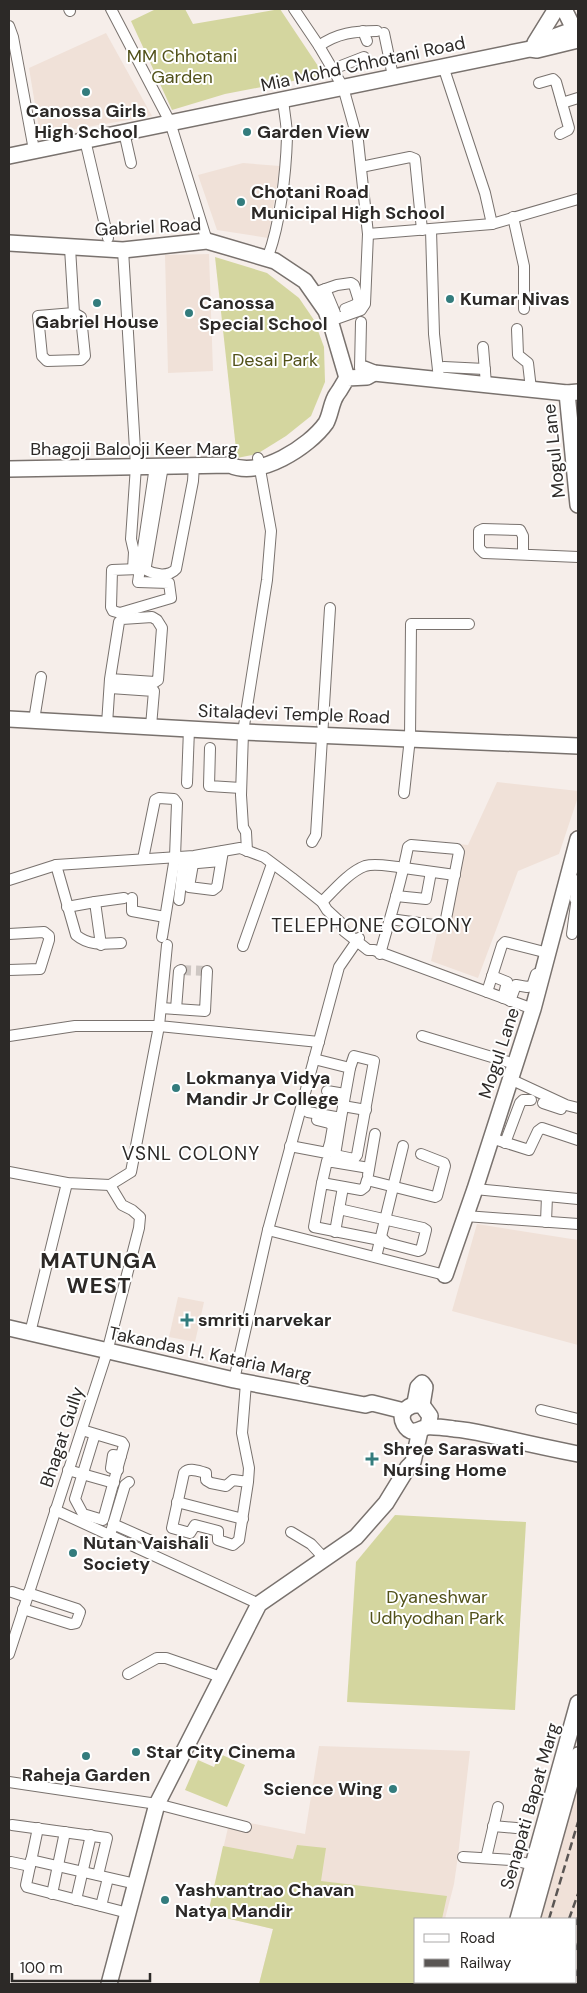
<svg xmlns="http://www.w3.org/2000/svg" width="587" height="1993" viewBox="0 0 587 1993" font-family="'DM Sans',sans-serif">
<rect width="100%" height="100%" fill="#f6eeea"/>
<g fill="#f0e1d8">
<path d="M106,33L152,116L40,135L29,68Z"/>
<path d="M243,163L280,166L268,238L217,230L198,175Z"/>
<path d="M209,254L213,371L168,373L165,255Z"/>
<path d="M497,782L578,791V797L559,854L518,871L478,978L431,961L457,844L468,845Z"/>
<path d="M477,1224L578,1240V1345L452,1311Z"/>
<path d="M178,1297L204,1302L195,1342L169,1337Z"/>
<path d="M319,1746L470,1751L458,1856L454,1884L445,1919H416V1982H429L428,1984H259L273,1929L208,1914L230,1819L305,1834Z"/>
<path d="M578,1786V1984H519L520,1982H576V1919H540Z"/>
</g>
<g fill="#d4d69f">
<path d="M156,9H185L193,24L280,9L324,75L225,94L172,110L131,21Z"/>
<path d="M215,257L267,273L299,298L314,320L324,347L325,382L311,416L286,436L257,454L237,458Z"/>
<path d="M395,1515L526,1522L515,1710L347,1702L356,1562Z"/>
<path d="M220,1754L245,1765L227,1807L185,1790L198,1760L214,1767Z"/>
<path d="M297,1845L326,1848L321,1881L447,1896L442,1919H416V1982H427V1984H259L273,1929L208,1914L223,1846L293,1859Z"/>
</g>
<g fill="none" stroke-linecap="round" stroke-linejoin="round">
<path stroke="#cec7c3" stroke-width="10" stroke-dasharray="10 5" stroke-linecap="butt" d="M181,970L207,971"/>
<defs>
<g id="street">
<path d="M69,9L70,11"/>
<path d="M111,9L170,122L207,241"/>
<path d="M294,9L319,46L343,87L358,141L368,234L365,304L361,310L330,321"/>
<path d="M9,26L13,37L34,150"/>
<path d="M363,31L367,41"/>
<path d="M384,33L393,76"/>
<path d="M319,46C337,33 355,31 377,31"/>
<path d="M443,66L485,193L492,224"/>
<path d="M333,69L364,57"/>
<path d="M539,83L553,79L556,82L569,128L568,130L560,134"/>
<path d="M562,103L578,98"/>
<path d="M124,132L131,163"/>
<path d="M85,140L108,238"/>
<path d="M361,167L410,157L415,159L422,230"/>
<path d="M513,217L524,266V309"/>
<path d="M431,230L434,334L439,379"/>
<path d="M368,234L492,224L578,199"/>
<path d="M70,248L74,313L81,317L85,356L81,360L47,361L42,356L38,316L74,313"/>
<path d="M123,250L136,466L131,539L134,552L133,569"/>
<path d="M267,259C280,226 286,173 287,137C287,125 284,112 283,99"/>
<path d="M325,289L335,313"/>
<path d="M314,293L337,285L351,283L354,285L359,301L355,305L345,309"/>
<path d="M517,329L518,355L528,363L531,389"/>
<path d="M483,347L486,384"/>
<path d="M444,367L485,369"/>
<path d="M360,368L361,322"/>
<path d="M163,466L146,566V570C155,575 169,577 176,569L193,481L194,465"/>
<path d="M523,554V536L520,530L483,529L479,531V548L484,553L578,557"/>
<path d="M139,569L112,570L111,607L113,611L120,613L171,598L169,583L138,582L155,466"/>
<path d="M110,688L154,691L151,726"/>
<path d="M34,720L41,677"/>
<path d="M107,724L110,679L119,622L122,619L152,617L157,620L162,628L158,680L155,682L110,679"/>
<path d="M210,748L209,786L241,788"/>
<path d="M187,783L189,729"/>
<path d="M404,793L410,738L411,624H469"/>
<path d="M312,842L316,835L330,608"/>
<path d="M247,851L246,832L243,827L241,795L243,732L267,580L271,531L258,458"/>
<path d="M143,859L155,800L159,798L174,799L177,803L175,857L162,937"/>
<path d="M186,864L221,861"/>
<path d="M193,864L189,887L213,890L217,887L223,851"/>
<path d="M56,865L76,935C89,946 104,944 121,943"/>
<path d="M404,868L455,875"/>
<path d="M9,880L56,865L194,856L240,848L264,857L292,878L322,902L327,910L341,923L344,931L368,950H374L533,1009"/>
<path d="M396,896L426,899L431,872"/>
<path d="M132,898V911L165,917"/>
<path d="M575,899L578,880"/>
<path d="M179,900L184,857"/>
<path d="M95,902L124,898"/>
<path d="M322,902C334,890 349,872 365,866C375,863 388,866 398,867"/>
<path d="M67,907L95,902L101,945"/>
<path d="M9,934L44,932L49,936V940L40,969L9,970"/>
<path d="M572,934L576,904"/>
<path d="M167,945L159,1026L319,1042"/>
<path d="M243,946L272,864"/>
<path d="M380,954C390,918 401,883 408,847L411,845L457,849L459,852L445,924L441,926L390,919"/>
<path d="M492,976L507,982L503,998"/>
<path d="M487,992L502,945L505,942L548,953"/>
<path d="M510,1001L516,985L527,987L532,986L536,974"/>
<path d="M161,1008L205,1011L207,971"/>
<path d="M176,1009L179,971L181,970"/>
<path d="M9,1036L75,1026H159L131,1172L110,1185L67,1183L9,1172"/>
<path d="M422,1036L515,1064"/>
<path d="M510,1079L566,1105L578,1108"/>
<path d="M327,1091L345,1094"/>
<path d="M307,1101L305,1110L308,1112L341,1118L350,1068L314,1059"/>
<path d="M543,1103L561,1109"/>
<path d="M343,1106L366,1110"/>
<path d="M341,1118L335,1155L354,1159L357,1155L374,1061L354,1056L350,1068"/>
<path d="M491,1138L529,1150L538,1131L542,1128L578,1140"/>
<path d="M505,1143L520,1103L523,1100H531"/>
<path d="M290,1146L327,1153L330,1143L333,1126L329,1123L317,1120"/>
<path d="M368,1175L375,1134"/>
<path d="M322,1183L327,1161L369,1168"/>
<path d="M475,1189L578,1199"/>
<path d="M339,1209L423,1228L426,1230L421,1250L418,1251L387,1243L381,1237"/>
<path d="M465,1216L578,1224"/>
<path d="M546,1222L547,1196"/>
<path d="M268,1230L445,1275"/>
<path d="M335,1232L343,1187"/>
<path d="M380,1240L314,1227L322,1183L361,1190L365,1187L367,1180L435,1197L437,1196L445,1166L444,1163L421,1154"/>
<path d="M376,1257L403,1146"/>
<path d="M30,1333L67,1183"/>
<path d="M234,1380L268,1230L339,967L359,938"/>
<path d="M246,1383L242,1433L249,1468L248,1482L239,1540L233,1545L218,1540V1531L195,1525L190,1533L172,1528L184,1473C189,1467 198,1471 206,1473V1480L211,1483L226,1486L233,1480L248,1482"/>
<path d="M541,1410L578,1419"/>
<path d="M82,1430L122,1442L124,1445L103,1520L83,1514L75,1499L95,1434"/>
<path d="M68,1470L114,1483"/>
<path d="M118,1470L111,1468L113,1455L121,1456"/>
<path d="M177,1502L243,1519"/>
<path d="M55,1510L259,1604"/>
<path d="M113,1524L149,1540"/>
<path d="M291,1532L311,1544L325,1559"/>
<path d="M110,1535L125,1485L129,1482"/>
<path d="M12,1592L27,1597"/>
<path d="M23,1609L71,1624L76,1623L80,1612L77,1609L28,1593"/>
<path d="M9,1654L107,1352L139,1228L140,1217L132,1210L122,1205L110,1185"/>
<path d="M128,1674L157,1658H166L221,1677"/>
<path d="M9,1782L157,1804L246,1827"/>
<path d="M12,1825L107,1838L98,1875"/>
<path d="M493,1826L516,1828"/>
<path d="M38,1828L26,1885L27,1887L128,1913"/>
<path d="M463,1857L512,1860L538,1866"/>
<path d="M486,1858L498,1807"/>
<path d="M31,1860L136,1884"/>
<path d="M11,1862L30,1866"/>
<path d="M52,1894L65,1832"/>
<path d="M76,1900L91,1835"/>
<path d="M101,1906L108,1878"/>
</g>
<g id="secondary">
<path d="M564,9L578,37"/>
<path d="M548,39L578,28"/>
<path d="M535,43L556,9"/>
<path d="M9,156L530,49L537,50L578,40"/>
<path d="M9,243L123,250L207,241L275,261L305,281L326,311L332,327L347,378"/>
<path d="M364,369L374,373L567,393L578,392"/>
<path d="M567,393L578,505"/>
<path d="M9,469L230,465C259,479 309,447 326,423C331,414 331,402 337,394C341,389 343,384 347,378L367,377L374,373"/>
<path d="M9,719L243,732L578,746"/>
<path d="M445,1275L475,1189L533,1009L578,839"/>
<path d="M9,1328L234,1380L365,1405L372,1403L404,1411"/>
<path d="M415,1403L418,1387L422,1383L425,1387L422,1405"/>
<path d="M428,1426L430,1416L422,1405C411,1403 397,1411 404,1424C411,1437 419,1429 427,1427C431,1426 449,1428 454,1429C469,1430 484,1434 499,1437C525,1443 552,1449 578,1454"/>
<path d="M518,1919L578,1703"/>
<path d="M532,1919L578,1755"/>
<path d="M109,1984L157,1804L259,1604L356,1537L386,1503L408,1467L413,1462L420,1431"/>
<path d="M497,1984L498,1982"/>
<path d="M512,1984L513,1982"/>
</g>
</defs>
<use href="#street" stroke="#79726e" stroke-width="12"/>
<use href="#secondary" stroke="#79726e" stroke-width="18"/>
<use href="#street" stroke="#fff" stroke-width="10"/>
<use href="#secondary" stroke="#fff" stroke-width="15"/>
<g stroke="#5a5654" stroke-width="2.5" stroke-dasharray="8 4" stroke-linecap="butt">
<path d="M549,1919L578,1822"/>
<path d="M569,1919L578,1894"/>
<path d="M576,1925L578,1917"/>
<path d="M576,1950L578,1943"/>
<path d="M576,1976L578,1969"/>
<path d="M529,1984L530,1982"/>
<path d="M547,1984L548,1982"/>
<path d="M555,1984L556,1982"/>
<path d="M564,1984L565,1982"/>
</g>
</g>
<g fill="#337c7d" stroke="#fff" stroke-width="2">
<circle cx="86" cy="92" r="5"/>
<circle cx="247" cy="132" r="5"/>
<circle cx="241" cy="202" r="5"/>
<circle cx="450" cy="299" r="5"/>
<circle cx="97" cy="303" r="5"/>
<circle cx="189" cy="313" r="5"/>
<circle cx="176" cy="1088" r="5"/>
<path d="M184.5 1312.5h5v5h5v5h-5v5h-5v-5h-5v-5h5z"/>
<path d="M369.5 1451.5h5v5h5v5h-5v5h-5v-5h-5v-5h5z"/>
<circle cx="73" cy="1553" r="5"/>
<circle cx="136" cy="1752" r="5"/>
<circle cx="86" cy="1756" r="5"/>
<circle cx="393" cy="1789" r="5"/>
<circle cx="165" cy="1900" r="5"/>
</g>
<g text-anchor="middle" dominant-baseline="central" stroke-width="4" stroke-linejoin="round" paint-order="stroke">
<g font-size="18" fill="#515119" stroke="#fff">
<text x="182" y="56">MM Chhotani<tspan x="182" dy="21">Garden</tspan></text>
<text x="275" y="360">Desai Park</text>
<text x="437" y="1597">Dyaneshwar<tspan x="437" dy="21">Udhyodhan Park</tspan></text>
</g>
<g font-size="18" fill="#2c2927" stroke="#fff">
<text transform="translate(363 64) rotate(-12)">Mia Mohd Chhotani Road</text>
<text transform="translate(148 227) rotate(-3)">Gabriel Road</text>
<text x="134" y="449">Bhagoji Balooji Keer Marg</text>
<text transform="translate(554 451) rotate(-96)">Mogul Lane</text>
<text transform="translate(294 714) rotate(2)">Sitaladevi Temple Road</text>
<text transform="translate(499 1053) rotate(-72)">Mogul Lane</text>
<text transform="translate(210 1354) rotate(12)">Takandas H. Kataria Marg</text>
<text transform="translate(62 1437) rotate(-72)">Bhagat Gully</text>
<text transform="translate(530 1806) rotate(-74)">Senapati Bapat Marg</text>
</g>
<g font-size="18" font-weight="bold" fill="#2c2927" stroke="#fff" text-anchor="start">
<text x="86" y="111" text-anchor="middle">Canossa Girls<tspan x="86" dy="21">High School</tspan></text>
<text x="257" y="132">Garden View</text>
<text x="251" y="192">Chotani Road<tspan x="251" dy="21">Municipal High School</tspan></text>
<text x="460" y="299">Kumar Nivas</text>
<text x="199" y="303">Canossa<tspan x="199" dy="21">Special School</tspan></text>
<text x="97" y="322" text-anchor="middle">Gabriel House</text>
<text x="186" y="1078">Lokmanya Vidya<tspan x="186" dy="21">Mandir Jr College</tspan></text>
<text x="198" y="1320">smriti narvekar</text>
<text x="383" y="1449">Shree Saraswati<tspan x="383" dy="21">Nursing Home</tspan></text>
<text x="83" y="1543">Nutan Vaishali<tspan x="83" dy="21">Society</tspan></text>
<text x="146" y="1752">Star City Cinema</text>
<text x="86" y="1775" text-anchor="middle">Raheja Garden</text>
<text x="383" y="1789" text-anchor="end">Science Wing</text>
<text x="175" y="1890">Yashvantrao Chavan<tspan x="175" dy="21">Natya Mandir</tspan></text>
</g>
<g font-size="19" letter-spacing="1" fill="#2c2927" stroke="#fff">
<text x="372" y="925">TELEPHONE COLONY</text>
<text x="191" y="1153">VSNL COLONY</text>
</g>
<g font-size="22" font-weight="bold" letter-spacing="1" fill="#2c2927" stroke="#fff">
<text x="99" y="1260">MATUNGA<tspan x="99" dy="25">WEST</tspan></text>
</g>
</g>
<rect width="587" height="1993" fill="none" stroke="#2c2927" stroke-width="20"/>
<rect x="414" y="1918" width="162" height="65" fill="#ffffff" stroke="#aba9a9"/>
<rect x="424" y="1934" width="25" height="8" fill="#ffffff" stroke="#aba9a9"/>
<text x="460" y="1943" font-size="15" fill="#2c2927">Road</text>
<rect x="424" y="1959" width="25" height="8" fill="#5a5654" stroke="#aba9a9"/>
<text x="460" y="1968" font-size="15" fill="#2c2927">Railway</text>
<path d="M12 1973v8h138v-8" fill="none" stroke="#2c2927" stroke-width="2.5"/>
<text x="20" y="1973" font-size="15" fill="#2c2927" stroke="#ffffff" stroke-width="4" paint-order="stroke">100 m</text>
</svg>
